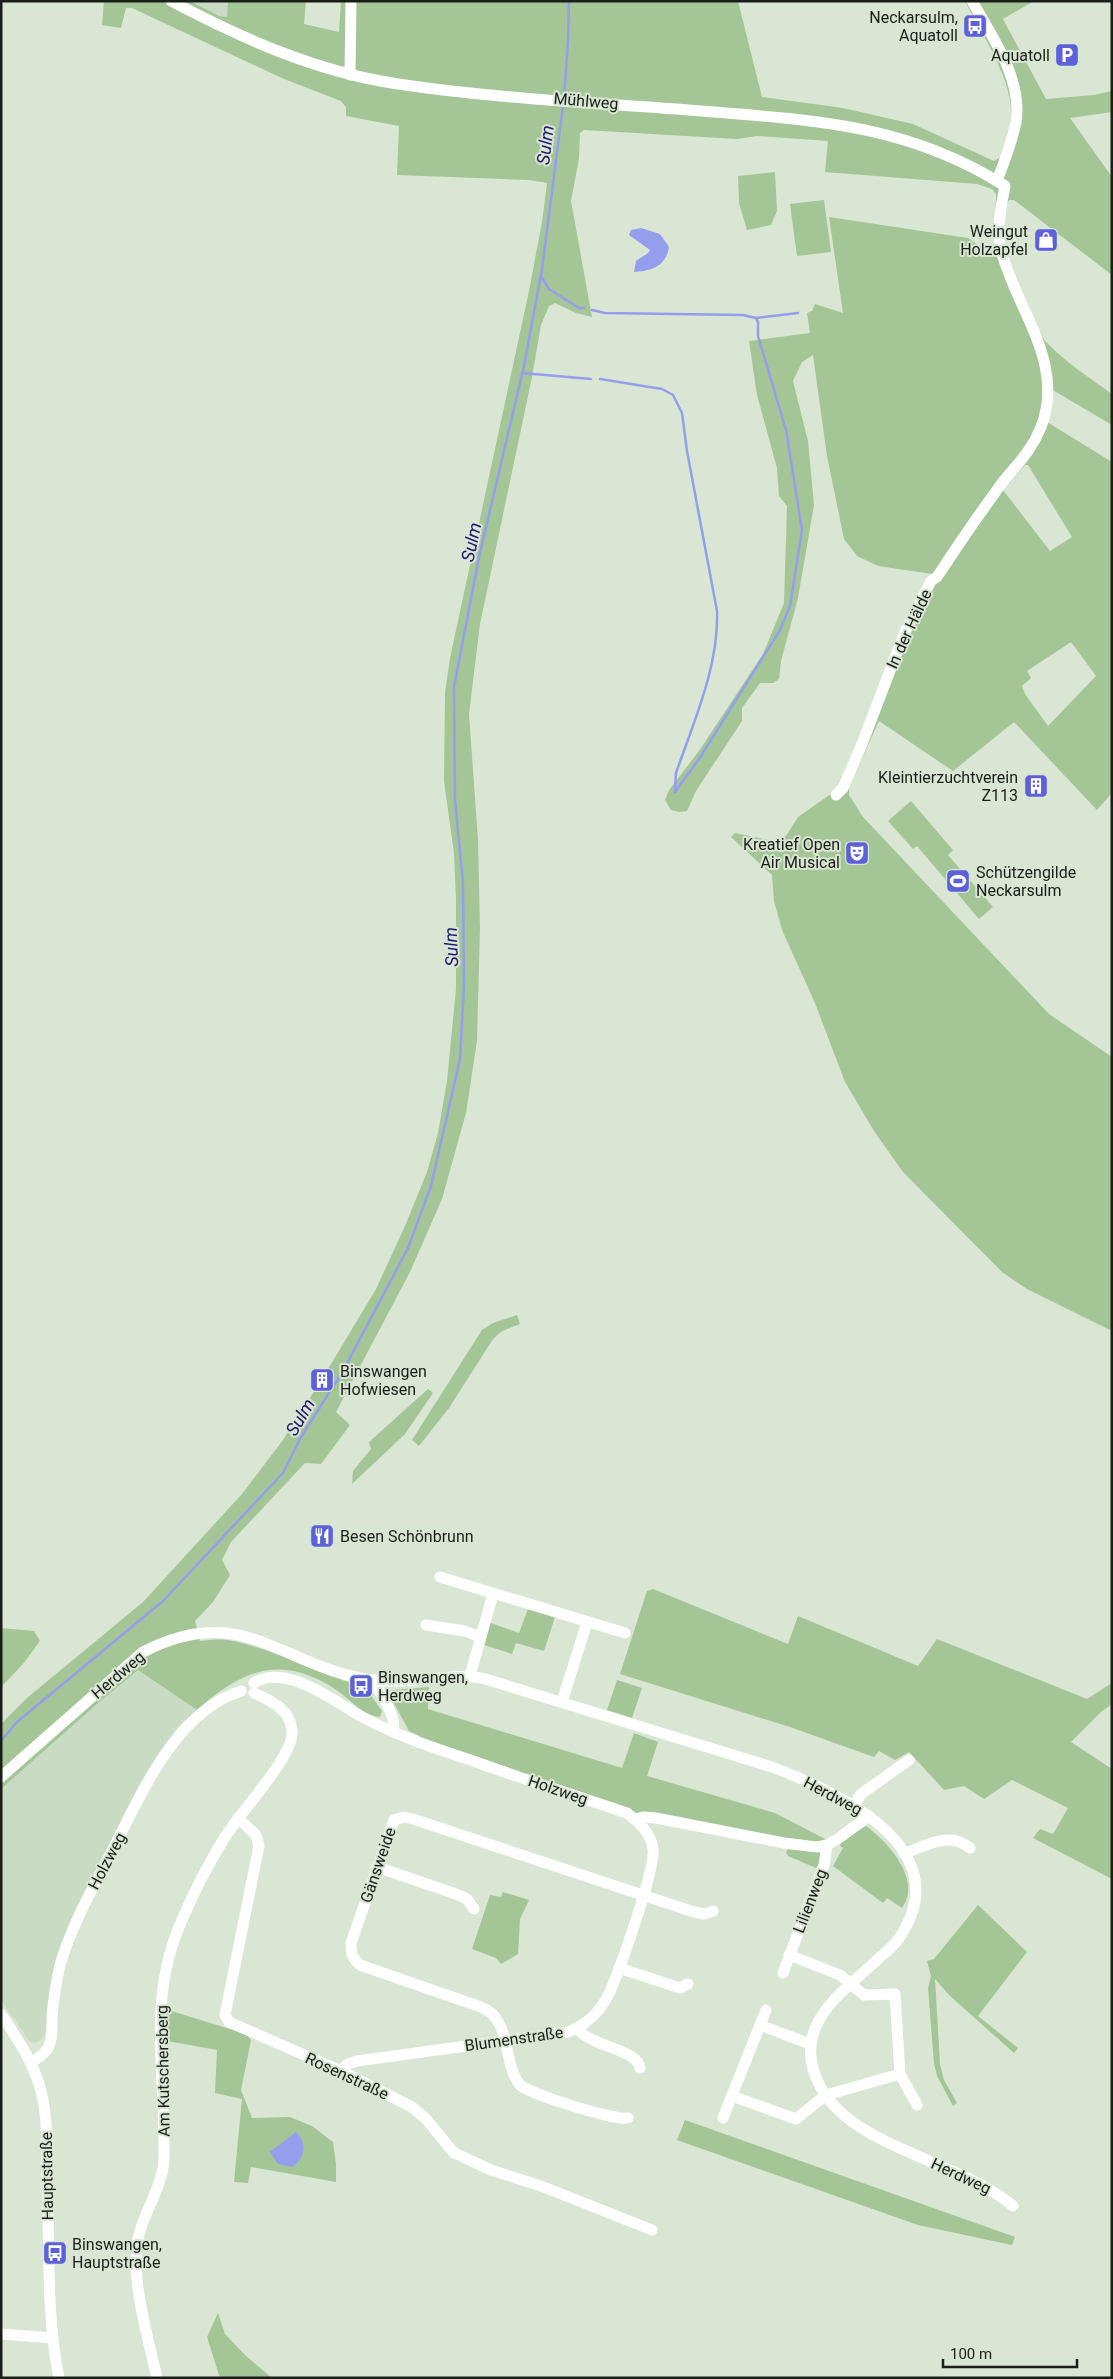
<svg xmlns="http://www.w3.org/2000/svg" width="1113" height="2379" viewBox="0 0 1113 2379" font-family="Roboto,sans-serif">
<rect width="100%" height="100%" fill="#d9e6d3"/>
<g fill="#cadbc3">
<path d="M190,1H228L227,17L219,16Z"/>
<path d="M138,1670L197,1710L178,1727L159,1754L94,1877L50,2004L46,2032L40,2040L35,2043L30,2042L1,2000V1789L97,1704Z"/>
</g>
<g fill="#a4c596" fill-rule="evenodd">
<path d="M104,1H190L219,16L227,17L228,1H306L304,24L339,32L341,1H738L762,97L843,108L913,124L994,161L1001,157C1005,144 1011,129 1011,115C1013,80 981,33 965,1H1034L1003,19L1046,99L1094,95L1112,91V112L1070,118L1112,177V275L1014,200H1009C1001,212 1001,234 1004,248C1007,264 1036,330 1046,342C1065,362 1090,378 1112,394V425L1051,389L1047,422L1112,462V793L1097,810L1014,722L953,771L879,721L849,787V795L863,817L1049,1014L1112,1057V1331L1027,1289L1002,1272L903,1172L874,1131L845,1082L815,1003L782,930L774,901L772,875L731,837L735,833L773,841L786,836L798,817L835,791L847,770L932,574L878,566L857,556L844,539L827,456L813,355L802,362L793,381L808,441L814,505L798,598L781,661L779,679L773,683H760L742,708V721L696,791L687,811L679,812L671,810L665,800L669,790L699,751L763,654L784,603L787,506L779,496L777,468L757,395L749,341L810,333L807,313L812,311L815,304L843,313L829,217L968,238L979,246L995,244L996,194L992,189L977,184L825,172L828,141L757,136L737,139L584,130L580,133L579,158L571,201L592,317L576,313L555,303L549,306L541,325L532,377L480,624L469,714L478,840L480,928L477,1041L466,1113L442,1199L410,1272L336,1412L350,1425L321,1464L305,1463L231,1542L222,1560L230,1575L213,1602L195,1621L200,1641C209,1640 219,1639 227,1640C275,1648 319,1675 365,1687L382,1711L380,1717C362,1715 352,1701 338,1691C282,1653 243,1669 197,1710L138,1670L97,1704L1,1789V1724L27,1698L143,1602L242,1494L283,1440L322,1379L376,1289L405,1226L427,1172L438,1133L447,1081L456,989V899L454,853L444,781L445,693L450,658L529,291L542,222L547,183L529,180L397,175L399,126L346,116V107L341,101L284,79L132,8H126L121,28L102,25ZM1025,465H1028L1072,537L1050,551L1003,490ZM1071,642L1096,676L1048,726L1025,694L1022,686L1031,678L1027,671Z"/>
<path d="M775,172L777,211L771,225L747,230L739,203L738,176Z"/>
<path d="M824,200L831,252L797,256L790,204Z"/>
<path d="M911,801L953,850L948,855L993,907L979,919L917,846L913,849L888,821Z"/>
<path d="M517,1315L520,1324L502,1331L493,1339L449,1408L419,1446L412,1440L482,1330L493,1323Z"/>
<path d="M428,1389L433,1393L405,1434L352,1484L353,1471L371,1449L369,1442Z"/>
<path d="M653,1589L788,1644L798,1616L918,1666L937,1639L1087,1699L1112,1683V1704L1101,1712L1071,1742L1112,1769V1879L1033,1838L1040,1829L1053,1834L1068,1808L1012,1780L984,1799L964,1786L944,1790L909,1752L895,1760L879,1751L874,1757L790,1727L620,1674L647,1591Z"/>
<path d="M528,1609L555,1617L544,1651L516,1643L512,1654L481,1644L488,1622L519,1633Z"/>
<path d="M1,1628L34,1631L40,1641L23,1664L1,1687Z"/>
<path d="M617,1680L642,1688L632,1718L607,1710Z"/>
<path d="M429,1687L428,1709L622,1768L634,1733L658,1742L647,1776L775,1813L827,1840L822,1843L643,1817L419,1743L420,1736L409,1731L389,1694L392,1690Z"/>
<path d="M866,1826C887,1841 923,1880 902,1908L887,1898L883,1903L833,1866L843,1848L840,1846L841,1841Z"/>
<path d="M788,1849L821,1851L820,1865L816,1868L788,1856L786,1852Z"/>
<path d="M503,1892L529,1900L520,1919L518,1954L501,1964L496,1958L472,1949L490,1895L501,1897Z"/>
<path d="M978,1905L1027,1952L978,2016L1018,2048L1014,2053L949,1995L935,1979L940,2064L944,2080L957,2103L953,2106L937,2076L934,2064L928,1988L931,1976L927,1961L934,1959Z"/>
<path d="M165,2009L246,2034L251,2040L241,2090L252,2118L290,2117L312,2126L333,2142L336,2164V2182L251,2167L248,2183L234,2182L242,2099L215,2093L217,2050L167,2041Z"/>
<path d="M685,2120L1015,2237L1012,2245L918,2225L677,2140Z"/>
<path d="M218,2313L225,2334L246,2356L272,2378H220L207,2337Z"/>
</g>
<g fill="#949eed">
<path d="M641,228L660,234L669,247C666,266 652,271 634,272L636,261L648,253L650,250L629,235L631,230Z"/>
<path d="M296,2132C308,2144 305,2157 293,2167L278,2164L270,2152Z"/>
</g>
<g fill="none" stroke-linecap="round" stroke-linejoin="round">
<g stroke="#949eed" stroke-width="2.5">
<path d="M564,98L568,42L569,1"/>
<path d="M541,276L549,289L579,308H584"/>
<path d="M592,310L605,313L743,315L756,318L798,313"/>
<path d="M522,373L591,379"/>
<path d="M600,379L662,389L673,395L682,413L687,451L717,611C719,666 694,721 676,773L675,790"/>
<path d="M675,792L699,759L780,630L790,606L802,530L786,430L758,336V322L756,318"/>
<path d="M1,1741L17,1722L163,1601L283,1473L301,1437L343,1371L408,1248L431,1186L460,1059L464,986L463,883L455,800L454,687L479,557L524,366L542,269L563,106"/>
</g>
<g stroke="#fff" stroke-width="11">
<path d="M171,1C243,39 317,72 398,84C498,99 601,103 701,111C813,120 907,124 1005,186C1001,207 996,229 1001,250C1016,309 1066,363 1041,427C1031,452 1018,463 1002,483C980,513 958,545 937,577L931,581L904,634L862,744L843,788L836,795"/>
<path d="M972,1C992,36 1023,80 1016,122C1012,143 1004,162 997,181"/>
<path d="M350,75L351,1"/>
<path d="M440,1577L625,1633"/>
<path d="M426,1625L465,1631L480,1637"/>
<path d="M470,1676L493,1594"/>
<path d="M373,1680C380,1694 398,1717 393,1732"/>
<path d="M254,1683C286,1662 336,1703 364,1718C400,1737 438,1749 476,1762C526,1780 577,1796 627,1813C639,1822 651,1833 653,1849C656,1867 616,1984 605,2001C596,2016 583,2026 568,2032L357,2061L348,2064L341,2071"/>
<path d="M562,1702L587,1622"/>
<path d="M1,1777L143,1652C244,1600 280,1667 372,1680C409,1685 444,1673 482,1678L775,1768C844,1795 962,1851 897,1941C891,1949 882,1955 875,1962C837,1996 790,2029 820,2086C852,2148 961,2161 1013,2206"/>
<path d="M854,1805L861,1794L909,1760"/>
<path d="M238,1818L256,1835L259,1846L225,2015L229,2022L341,2071L412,2107L426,2119L454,2153L461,2156L491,2170L541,2186L652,2230"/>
<path d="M636,1819L643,1817L656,1818L784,1843L817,1847L827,1845L839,1838L869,1816"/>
<path d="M904,1854C926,1845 949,1831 970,1848"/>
<path d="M377,1867L456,1894L467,1899L474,1909"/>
<path d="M789,1955L840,1975L864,1995L895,1994L900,2074L917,2105"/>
<path d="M619,1968L680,1988L688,1984"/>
<path d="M783,1973L824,1865L827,1845"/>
<path d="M1,2014C17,2038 34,2063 41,2091C49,2122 46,2154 47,2185C50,2249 46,2315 59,2378"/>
<path d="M760,2025L810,2044"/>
<path d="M577,2028C592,2048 638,2049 640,2068"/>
<path d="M31,2062C37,2059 44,2055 48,2048C53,2039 52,2025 52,2015C54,1998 56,1979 61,1962C73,1922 94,1886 113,1849C142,1793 175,1712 241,1691"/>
<path d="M732,2096L796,2119L826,2095L900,2074"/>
<path d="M628,2118C615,2121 526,2093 519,2084C502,2060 512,2019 481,2007L360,1965C352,1958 351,1953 351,1943L394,1820L404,1817L413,1819L694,1912L704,1914L713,1911"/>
<path d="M723,2118L766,2010"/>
<path d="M1,2334L53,2338"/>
<path d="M157,2378C148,2337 132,2285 137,2244C141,2214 163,2189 164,2158C166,2075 146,2000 182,1920C194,1891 209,1863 225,1837C240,1812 296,1754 292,1730C289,1708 271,1701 254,1693"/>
</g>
</g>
<defs>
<symbol id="bus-square" viewBox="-11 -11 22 22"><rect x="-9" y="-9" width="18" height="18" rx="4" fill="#5d61d9" stroke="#d9e6d3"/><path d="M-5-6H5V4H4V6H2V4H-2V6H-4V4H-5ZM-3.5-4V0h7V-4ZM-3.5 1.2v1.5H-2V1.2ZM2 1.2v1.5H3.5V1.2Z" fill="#fff"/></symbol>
<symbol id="parking-square" viewBox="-11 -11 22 22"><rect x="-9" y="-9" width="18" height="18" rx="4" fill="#5d61d9" stroke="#d9e6d3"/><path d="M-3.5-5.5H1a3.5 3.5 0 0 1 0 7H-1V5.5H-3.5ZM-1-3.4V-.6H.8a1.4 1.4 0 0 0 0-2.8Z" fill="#fff"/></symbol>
<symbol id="shop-square" viewBox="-11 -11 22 22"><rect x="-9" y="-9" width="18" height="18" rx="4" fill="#5d61d9" stroke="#d9e6d3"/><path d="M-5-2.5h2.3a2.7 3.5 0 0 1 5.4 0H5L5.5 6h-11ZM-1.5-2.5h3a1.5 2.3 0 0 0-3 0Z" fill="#fff"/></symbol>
<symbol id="building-square" viewBox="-11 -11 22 22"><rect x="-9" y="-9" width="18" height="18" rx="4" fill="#5d61d9" stroke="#d9e6d3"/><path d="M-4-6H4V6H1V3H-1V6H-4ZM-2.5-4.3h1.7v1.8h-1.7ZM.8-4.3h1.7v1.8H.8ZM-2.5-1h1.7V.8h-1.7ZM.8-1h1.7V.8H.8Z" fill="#fff"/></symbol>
<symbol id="theatre-square" viewBox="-11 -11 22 22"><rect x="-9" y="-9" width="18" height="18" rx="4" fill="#5d61d9" stroke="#d9e6d3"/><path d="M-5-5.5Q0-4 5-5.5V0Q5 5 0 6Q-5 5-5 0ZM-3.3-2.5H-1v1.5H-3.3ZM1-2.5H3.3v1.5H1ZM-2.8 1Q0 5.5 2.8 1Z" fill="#fff"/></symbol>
<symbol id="stadium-square" viewBox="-11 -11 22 22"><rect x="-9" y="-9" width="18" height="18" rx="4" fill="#5d61d9" stroke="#d9e6d3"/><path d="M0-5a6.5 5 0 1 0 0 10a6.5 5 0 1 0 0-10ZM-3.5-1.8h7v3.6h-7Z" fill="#fff"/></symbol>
<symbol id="restaurant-square" viewBox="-11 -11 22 22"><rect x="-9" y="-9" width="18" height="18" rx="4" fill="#5d61d9" stroke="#d9e6d3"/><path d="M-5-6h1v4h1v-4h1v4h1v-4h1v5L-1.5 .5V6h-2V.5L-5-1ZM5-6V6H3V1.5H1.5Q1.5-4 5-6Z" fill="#fff"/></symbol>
</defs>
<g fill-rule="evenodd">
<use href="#bus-square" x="961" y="12" width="28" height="28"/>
<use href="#parking-square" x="1053" y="41" width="28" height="28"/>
<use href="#shop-square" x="1032" y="226" width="28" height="28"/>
<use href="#building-square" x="1022" y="772" width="28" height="28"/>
<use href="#theatre-square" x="843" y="839" width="28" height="28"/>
<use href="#stadium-square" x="944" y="867" width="28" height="28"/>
<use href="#building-square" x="308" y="1366" width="28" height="28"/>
<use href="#restaurant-square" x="308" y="1522" width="28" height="28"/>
<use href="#bus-square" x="347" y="1672" width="28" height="28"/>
<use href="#bus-square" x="41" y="2239" width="28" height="28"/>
</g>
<g text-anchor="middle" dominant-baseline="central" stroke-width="4" stroke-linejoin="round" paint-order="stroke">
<g font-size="16" fill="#1a1e18" stroke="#d9e6d3" text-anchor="end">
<text x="958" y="17">Neckarsulm,<tspan x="958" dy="18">Aquatoll</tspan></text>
<text x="1050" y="55">Aquatoll</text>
<text x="1028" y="231">Weingut<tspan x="1028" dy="18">Holzapfel</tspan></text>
<text x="1018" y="777">Kleintierzuchtverein<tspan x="1018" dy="18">Z113</tspan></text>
<text x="840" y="844">Kreatief Open<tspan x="840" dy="18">Air Musical</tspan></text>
<text x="976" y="872" text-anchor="start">Schützengilde<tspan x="976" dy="18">Neckarsulm</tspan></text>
<text x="340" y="1371" text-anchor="start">Binswangen<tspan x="340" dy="18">Hofwiesen</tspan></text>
<text x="340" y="1536" text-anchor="start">Besen Schönbrunn</text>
<text x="378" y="1677" text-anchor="start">Binswangen,<tspan x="378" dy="18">Herdweg</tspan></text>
<text x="72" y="2244" text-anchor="start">Binswangen,<tspan x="72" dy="18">Hauptstraße</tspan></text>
</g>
<g font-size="16" fill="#1a1e18" stroke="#d9e6d3">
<text transform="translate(586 101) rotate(5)">Mühlweg</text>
<text transform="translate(909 629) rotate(-65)">In der Hälde</text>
<text transform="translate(118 1675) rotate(-40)">Herdweg</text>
<text transform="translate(558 1790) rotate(19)">Holzweg</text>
<text transform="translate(833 1796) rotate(28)">Herdweg</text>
<text transform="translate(107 1861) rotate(-62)">Holzweg</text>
<text transform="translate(378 1865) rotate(-71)">Gänsweide</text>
<text transform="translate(810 1901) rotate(-69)">Lilienweg</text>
<text transform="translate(514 2039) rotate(-8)">Blumenstraße</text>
<text transform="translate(163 2071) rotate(-91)">Am Kutschersberg</text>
<text transform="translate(347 2076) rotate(25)">Rosenstraße</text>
<text transform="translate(47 2176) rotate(-91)">Hauptstraße</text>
<text transform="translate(961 2176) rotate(25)">Herdweg</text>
</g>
<g font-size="18" font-style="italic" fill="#201470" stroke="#d9e6d3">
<text transform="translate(545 145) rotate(-83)">Sulm</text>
<text transform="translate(471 542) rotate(-78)">Sulm</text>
<text transform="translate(451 947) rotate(-92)">Sulm</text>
<text transform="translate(300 1417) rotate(-59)">Sulm</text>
</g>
</g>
<rect width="1113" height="2379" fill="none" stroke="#1a1e18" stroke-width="5"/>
<path d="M943 2359v8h134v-8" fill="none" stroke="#1a1e18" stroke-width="2.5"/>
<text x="950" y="2359" font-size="15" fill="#1a1e18" stroke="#d9e6d3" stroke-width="4" paint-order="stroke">100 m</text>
</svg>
